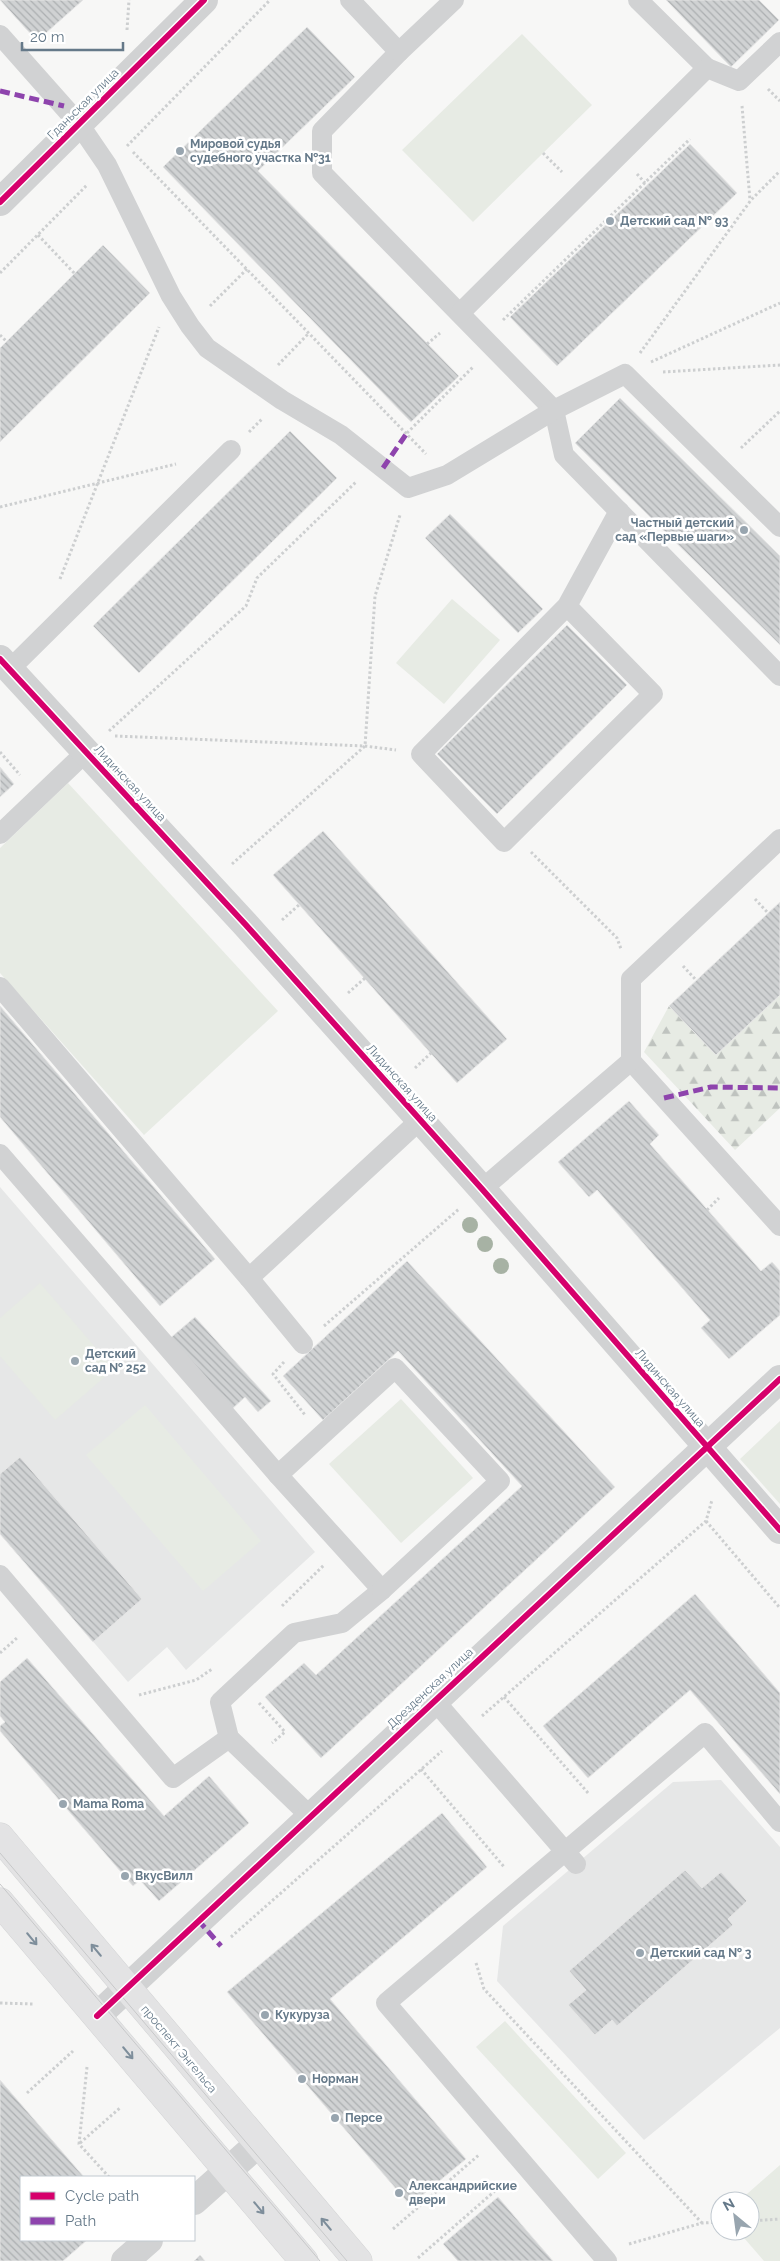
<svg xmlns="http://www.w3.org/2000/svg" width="780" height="2261" viewBox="0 0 780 2261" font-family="Raleway,sans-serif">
<defs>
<pattern id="forest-firs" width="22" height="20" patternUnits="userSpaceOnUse" patternTransform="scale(1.25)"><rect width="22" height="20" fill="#e7ebe4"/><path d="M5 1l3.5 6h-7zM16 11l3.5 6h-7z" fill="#bfc3bf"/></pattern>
<pattern id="building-back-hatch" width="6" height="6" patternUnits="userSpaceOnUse" patternTransform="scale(1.25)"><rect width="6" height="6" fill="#d0d2d3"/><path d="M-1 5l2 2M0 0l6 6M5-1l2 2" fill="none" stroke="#acafb1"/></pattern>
</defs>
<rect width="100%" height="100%" fill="#f7f7f6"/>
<g fill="#e6e7e7">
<path d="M0,1187L315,1552L186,1670L167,1647L128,1682L0,1534Z"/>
<path d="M721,1780L780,1847V2028L644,2140L497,1981L503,1926L673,1782Z"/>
</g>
<path fill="url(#forest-firs)" d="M780,995V1108L735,1150L644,1052L669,1006L716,1055Z"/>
<g fill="#e7ebe4">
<path d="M522,34L592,105L473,222L402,150Z"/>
<path d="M452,599L500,640L444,704L396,663Z"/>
<path d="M68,783L278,1011L144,1135L0,973V848Z"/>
<path d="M40,1283L114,1369L55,1420L0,1356V1318Z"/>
<path d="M401,1399L473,1478L401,1543L329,1464Z"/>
<path d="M145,1405L261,1541L203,1591L86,1455Z"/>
<path d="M780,1421V1504L740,1459Z"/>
<path d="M505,2021L626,2153L598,2179L476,2047Z"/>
<path d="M780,2165V2261H764L738,2231H750V2201H739Z"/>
</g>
<g fill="url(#building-back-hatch)" stroke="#e6e6e6">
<path d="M0,0H83L37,41Z"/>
<path d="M666,0H759L779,20L731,67Z"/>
<path d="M307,27L355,77L258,171L459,376L411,422L163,167Z"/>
<path d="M690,144L737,193L557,366L510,317Z"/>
<path d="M103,245L150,293L0,442V348Z"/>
<path d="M620,398L780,556V645L575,443Z"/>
<path d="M290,431L337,478L139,673L93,626Z"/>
<path d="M450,514L543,609L518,633L425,538Z"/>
<path d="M567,625L627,685L497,814L437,754Z"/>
<path d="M0,767L14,784L0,797Z"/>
<path d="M323,831L507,1039L457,1083L273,875Z"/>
<path d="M780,902V995L716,1055L669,1006Z"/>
<path d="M0,1006L215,1259L160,1306L0,1117Z"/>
<path d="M629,1101L659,1135L650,1144L761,1271L772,1262L780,1271V1315L729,1359L701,1328L710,1320L597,1190L589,1197L558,1162Z"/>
<path d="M407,1261L615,1487L321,1758L265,1697L304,1663L316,1675L522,1486L398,1351L323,1420L283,1376Z"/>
<path d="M195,1317L271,1401L258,1412L245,1397L231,1410L168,1340Z"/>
<path d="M20,1457L142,1599L93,1642L0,1534V1474Z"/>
<path d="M695,1594L780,1693V1794L690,1690L588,1778L543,1726Z"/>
<path d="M27,1658L164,1816L209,1776L249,1823L159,1901L140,1880L133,1886L0,1731V1726L5,1722L0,1716V1682Z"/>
<path d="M442,1813L487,1867L330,1999L466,2159L410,2205L227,1992Z"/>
<path d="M685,1870L702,1888L721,1872L747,1901L728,1919L733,1925L617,2026L612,2020L595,2035L568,2005L586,1990L569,1971Z"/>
<path d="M0,2080L84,2177H21V2240H87L63,2261H0Z"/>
<path d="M498,2197L527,2231L553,2261H458L443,2244Z"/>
<path d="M200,2255L205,2261H194Z"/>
</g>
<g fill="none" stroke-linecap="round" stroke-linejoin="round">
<defs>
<g id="primary">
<path d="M0,1837L358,2261"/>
<path d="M0,1902L304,2261"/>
</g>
</defs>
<use href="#primary" stroke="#d3d4d5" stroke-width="29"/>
<g stroke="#cdcfd0" stroke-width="3" stroke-dasharray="2.5 2.5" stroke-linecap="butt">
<path d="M127,30L129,0"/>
<path d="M768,89L780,101"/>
<path d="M742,106L750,200"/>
<path d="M127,146L270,0"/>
<path d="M133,152L426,454"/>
<path d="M543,153L562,172"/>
<path d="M637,174L645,183"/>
<path d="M38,235L75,274"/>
<path d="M0,273L87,185"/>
<path d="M210,306L247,269"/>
<path d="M503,320L690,139"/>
<path d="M0,335L6,341"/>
<path d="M427,344L440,333"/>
<path d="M640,353L751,200L780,171"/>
<path d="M651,362L780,303"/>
<path d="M278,365L309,333"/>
<path d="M663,372L780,365"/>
<path d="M249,432L262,419"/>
<path d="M407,433L473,367"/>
<path d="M741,448L780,411"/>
<path d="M0,507L176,464"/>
<path d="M60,579L159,327"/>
<path d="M109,731L246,606L257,578L356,482"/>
<path d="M115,736L365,746L396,750"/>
<path d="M0,752L20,775"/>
<path d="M531,852L617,938L621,949"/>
<path d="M232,864L365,746L375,596L400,515"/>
<path d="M755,899L768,913"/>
<path d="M282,920L300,904"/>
<path d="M683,966L696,980"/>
<path d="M348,993L365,978"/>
<path d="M415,1068L431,1053"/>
<path d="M707,1210L719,1198"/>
<path d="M324,1326L459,1209"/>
<path d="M284,1362L273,1374L305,1415"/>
<path d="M706,1521L780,1608"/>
<path d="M282,1606L324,1565"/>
<path d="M0,1653L18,1637"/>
<path d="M139,1695L196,1680L212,1669"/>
<path d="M504,1697L589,1794"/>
<path d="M259,1703L285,1732L272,1743"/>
<path d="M482,1716L706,1521L712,1500"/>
<path d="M421,1769L505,1868"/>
<path d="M231,1937L442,1751"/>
<path d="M476,1963L484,1989L702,2223"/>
<path d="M0,2003L33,2004"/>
<path d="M87,2067L79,2144L109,2177"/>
<path d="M27,2093L73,2051"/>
<path d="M80,2143L121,2107"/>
<path d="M750,2221L780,2219"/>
<path d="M393,2229L480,2154"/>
<path d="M629,2244L702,2223L720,2222"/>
<path d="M418,2258L504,2183"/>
</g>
<g stroke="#d1d2d3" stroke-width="20">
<path d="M350,0L399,52L322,131V173L554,410L564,455L780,676"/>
<path d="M638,0L707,68"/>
<path d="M0,35L79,124L107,165L171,296L190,326L207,348L282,400L341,435L408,488L447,475L554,410L625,374L780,527"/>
<path d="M399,52L454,0"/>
<path d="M460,313L707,68L739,81L780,42"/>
<path d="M567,606L653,694L504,842L421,754L567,606L619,511"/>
<path d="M10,669L231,450"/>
<path d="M0,834L86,752"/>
<path d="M0,987L249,1278L420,1120"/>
<path d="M631,1061L780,1226"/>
<path d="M0,1154L278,1475L382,1590L342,1623L294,1633L220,1702L229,1738L173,1778L0,1575"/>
<path d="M482,1189L631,1061V979L780,839"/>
<path d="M249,1278L303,1344"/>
<path d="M278,1475L395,1368L500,1481L382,1590"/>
<path d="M434,1700L576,1864"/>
<path d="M229,1738L310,1816"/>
<path d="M607,2261L386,2003L705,1733L780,1822"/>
</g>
<g stroke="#d1d2d3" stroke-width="28">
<path d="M0,202L204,0"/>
<path d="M0,659L245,924L482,1189L780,1530"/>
<path d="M97,2016L780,1379"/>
<path d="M194,2201L258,2144"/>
<path d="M125,2261L149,2240"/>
</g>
<use href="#primary" stroke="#e3e3e4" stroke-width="28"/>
<g stroke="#c7c8c9" stroke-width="1">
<path d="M0,1853L347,2261"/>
<path d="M0,1884L320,2261"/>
</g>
<g stroke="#8e44ad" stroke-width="5" stroke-dasharray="10 5" stroke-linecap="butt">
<path d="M0,91L64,106"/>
<path d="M383,468L407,433"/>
<path d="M664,1098L711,1087L780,1088"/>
<path d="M198,1920L221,1946"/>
</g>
<defs>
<g id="cycleway">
<path d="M0,202L204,0"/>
<path d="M0,659L245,924L482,1189L780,1530"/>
<path d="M97,2016L780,1379"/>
</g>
</defs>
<use href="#cycleway" stroke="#fff" stroke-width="9"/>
<use href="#cycleway" stroke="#d6006c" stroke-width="6"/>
</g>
<g fill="#a7b2a4">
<circle cx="470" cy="1225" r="8"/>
<circle cx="485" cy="1244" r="8"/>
<circle cx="501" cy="1266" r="8"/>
</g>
<defs><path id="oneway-shaft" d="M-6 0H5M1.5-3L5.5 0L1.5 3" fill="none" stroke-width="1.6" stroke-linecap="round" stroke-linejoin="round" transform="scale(1.25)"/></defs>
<g stroke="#7e8e9b">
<use href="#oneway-shaft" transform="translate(32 1939) rotate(50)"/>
<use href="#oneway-shaft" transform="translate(96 1950) rotate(-130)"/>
<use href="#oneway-shaft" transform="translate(128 2053) rotate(50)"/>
<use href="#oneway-shaft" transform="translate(259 2208) rotate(50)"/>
<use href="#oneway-shaft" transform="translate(326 2224) rotate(-130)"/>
</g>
<g fill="#98a5af" stroke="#fff" stroke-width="2">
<circle cx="180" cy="151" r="5"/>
<circle cx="610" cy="221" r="5"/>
<circle cx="744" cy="530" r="5"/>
<circle cx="75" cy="1361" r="5"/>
<circle cx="63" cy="1804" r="5"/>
<circle cx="125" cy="1876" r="5"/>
<circle cx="640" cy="1953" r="5"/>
<circle cx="265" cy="2015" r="5"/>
<circle cx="302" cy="2079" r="5"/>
<circle cx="335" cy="2118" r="5"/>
<circle cx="399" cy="2193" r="5"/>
</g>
<g text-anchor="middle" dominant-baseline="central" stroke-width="5" stroke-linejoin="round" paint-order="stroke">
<g font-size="12" fill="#657989" stroke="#fff">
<text transform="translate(83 104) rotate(-45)">Гданьская улица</text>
<text transform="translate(130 783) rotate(47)">Лидинская улица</text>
<text transform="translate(402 1083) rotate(48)">Лидинская улица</text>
<text transform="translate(670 1388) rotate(49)">Лидинская улица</text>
<text transform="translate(430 1688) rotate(-43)">Дрезденская улица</text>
<text transform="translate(179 2049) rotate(50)">проспект Энгельса</text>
</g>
<g font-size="12" font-weight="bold" fill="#657989" stroke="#fff" text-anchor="start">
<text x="190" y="144">Мировой судья<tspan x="190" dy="14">судебного участка №31</tspan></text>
<text x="620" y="221">Детский сад № 93</text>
<text x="734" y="523" text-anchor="end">Частный детский<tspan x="734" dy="14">сад «Первые шаги»</tspan></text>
<text x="85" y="1354">Детский<tspan x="85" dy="14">сад № 252</tspan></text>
<text x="73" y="1804">Mama Roma</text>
<text x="135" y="1876">ВкусВилл</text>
<text x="650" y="1953">Детский сад № 3</text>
<text x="275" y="2015">Кукуруза</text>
<text x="312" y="2079">Норман</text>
<text x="345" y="2118">Персе</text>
<text x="409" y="2186">Александрийские<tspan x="409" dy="14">двери</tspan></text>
</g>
</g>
<rect x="20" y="2176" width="175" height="65" fill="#ffffff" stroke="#c1c9d0"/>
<rect x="30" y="2192" width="25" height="8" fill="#d6006c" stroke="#c1c9d0"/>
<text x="65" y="2201" font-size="15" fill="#657989">Cycle path</text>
<rect x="30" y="2217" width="25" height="8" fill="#8e44ad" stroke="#c1c9d0"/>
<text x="65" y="2226" font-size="15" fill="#657989">Path</text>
<g transform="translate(735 2216) rotate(331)"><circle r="24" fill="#ffffff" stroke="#c1c9d0"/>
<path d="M0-4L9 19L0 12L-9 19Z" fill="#98a5af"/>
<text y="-8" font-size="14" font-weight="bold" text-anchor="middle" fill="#657989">N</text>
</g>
<path d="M22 42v8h101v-8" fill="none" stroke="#657989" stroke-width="2.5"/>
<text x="30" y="42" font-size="15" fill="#657989" stroke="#ffffff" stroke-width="4" paint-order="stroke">20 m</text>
</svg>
